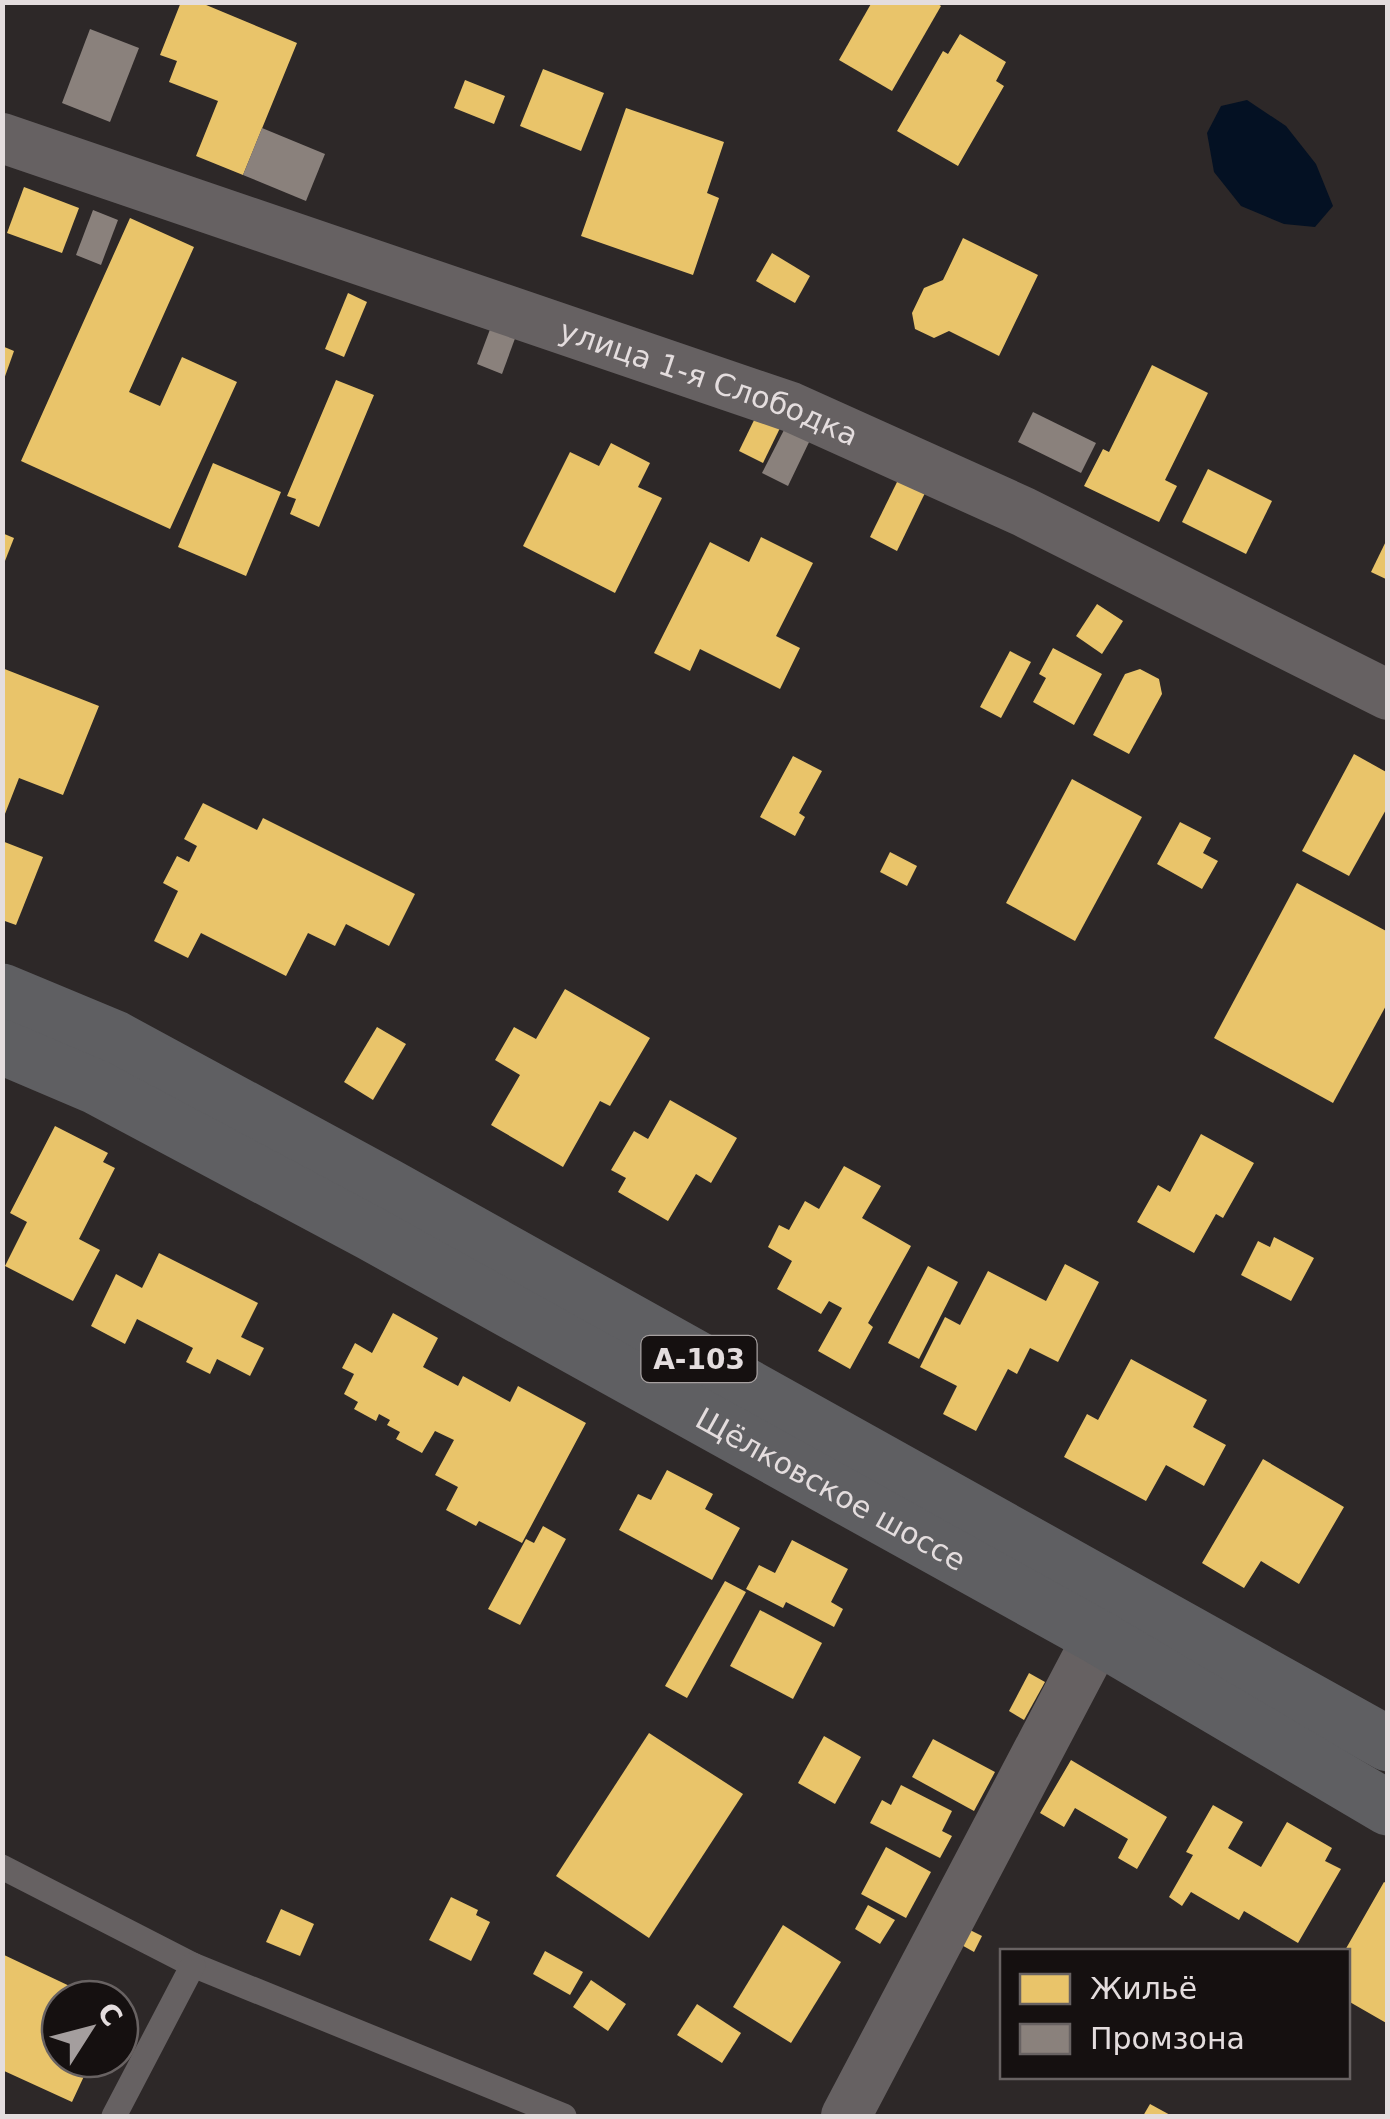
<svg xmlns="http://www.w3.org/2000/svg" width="1390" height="2119" viewBox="0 0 1390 2119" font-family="'DejaVu Sans',sans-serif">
<rect width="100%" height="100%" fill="#2d2828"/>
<path fill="#041123" d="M1247,100L1286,126L1316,164L1333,206L1315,227L1284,224L1241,206L1214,172L1207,133L1221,106Z"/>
<g fill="#e9c46a">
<path d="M181,2H199L297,43L243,175L196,156L218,101L169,82L177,61L160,55Z"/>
<path d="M872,2H935L941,6L892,91L839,60Z"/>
<path d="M960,34L1006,62L996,81L1004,86L958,166L897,131L943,51L948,54Z"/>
<path d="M543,69L604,93L581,151L520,126Z"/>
<path d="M465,80L505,96L494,124L454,108Z"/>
<path d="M626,108L724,142L707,193L719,198L693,275L581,236Z"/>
<path d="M24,187L79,208L62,253L7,233Z"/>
<path d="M130,218L194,247L129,392L160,406L182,357L237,382L170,529L21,461Z"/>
<path d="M963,238L1038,275L999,356L949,331L934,338L915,329L912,313L924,288L943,280Z"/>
<path d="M772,253L810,276L795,303L756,281Z"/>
<path d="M348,293L367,302L344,357L325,349Z"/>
<path d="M2,346L14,351L3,382H2Z"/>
<path d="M1152,365L1208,393L1165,480L1177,486L1159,522L1084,486L1103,449L1109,452Z"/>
<path d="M336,380L374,395L319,527L290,514L296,499L287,496Z"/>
<path d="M757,414L781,426L763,463L739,451Z"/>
<path d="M611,443L650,463L638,487L662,498L615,593L523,546L570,452L599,466Z"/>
<path d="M213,463L281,492L246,576L178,547Z"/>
<path d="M1208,469L1272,501L1246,554L1182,522Z"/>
<path d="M898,480L925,493L897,551L870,537Z"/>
<path d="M2,533L14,538L3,566H2Z"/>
<path d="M761,537L813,563L776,636L800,648L780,689L700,649L690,671L654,653L710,542L749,562Z"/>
<path d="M1388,537V580L1371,572Z"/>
<path d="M1097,604L1123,621L1102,654L1076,636Z"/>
<path d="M1053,648L1102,674L1074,725L1033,702L1046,678L1039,674Z"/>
<path d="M1010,651L1031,662L1001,718L980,707Z"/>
<path d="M2,668L99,706L63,795L19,778L3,819Z"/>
<path d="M1140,669L1159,679L1162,694L1129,754L1093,735L1125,674Z"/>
<path d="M1354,754L1388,773V806L1349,876L1302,851Z"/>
<path d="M793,756L822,771L799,813L805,817L795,836L760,817Z"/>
<path d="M1072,779L1142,817L1075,941L1006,903Z"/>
<path d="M203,803L257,830L263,818L415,894L389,946L346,924L335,946L308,933L286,976L201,933L188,958L154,941L178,891L163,883L177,856L189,862L197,846L184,839Z"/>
<path d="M1180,822L1211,838L1203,853L1218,861L1202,889L1157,864Z"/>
<path d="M2,841L43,857L16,925L2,920Z"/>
<path d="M890,852L917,866L907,886L880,872Z"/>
<path d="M1297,883L1388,932V1002L1333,1103L1214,1038Z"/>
<path d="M565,989L650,1038L610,1106L600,1101L563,1167L491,1125L520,1075L495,1060L514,1027L536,1039Z"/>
<path d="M377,1027L406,1044L373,1100L344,1082Z"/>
<path d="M670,1100L737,1138L711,1183L696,1174L668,1221L618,1192L626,1178L611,1170L634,1131L648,1139Z"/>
<path d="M55,1126L108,1153L103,1162L115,1168L79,1239L100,1250L73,1301L5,1266L27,1222L10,1213Z"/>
<path d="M1201,1134L1254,1163L1223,1218L1216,1214L1194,1253L1137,1222L1158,1185L1170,1192Z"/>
<path d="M844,1166L881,1186L862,1218L911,1246L868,1323L873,1327L850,1369L818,1351L842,1308L829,1301L821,1314L777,1289L792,1261L768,1247L779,1225L789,1230L805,1201L819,1209Z"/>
<path d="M1274,1237L1314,1258L1291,1301L1241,1275L1258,1241L1270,1247Z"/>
<path d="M159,1253L258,1303L241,1337L264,1348L250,1376L217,1359L210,1374L186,1362L193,1348L137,1319L125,1344L91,1326L116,1274L142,1288Z"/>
<path d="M1065,1264L1099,1282L1058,1362L1030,1348L1017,1374L1008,1369L976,1431L943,1414L957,1386L920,1367L945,1317L960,1325L988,1271L1046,1301Z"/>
<path d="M928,1266L958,1282L919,1359L888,1343Z"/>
<path d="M393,1313L438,1338L423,1367L458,1386L463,1376L510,1402L518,1386L586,1423L522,1543L479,1521L476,1526L446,1510L458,1487L435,1475L454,1440L435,1431L422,1453L396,1439L400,1432L387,1425L390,1420L379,1414L376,1421L354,1409L358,1402L344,1394L354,1374L342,1368L355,1343L372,1353Z"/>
<path d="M1131,1359L1207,1400L1193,1427L1226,1445L1204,1486L1166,1465L1146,1501L1064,1457L1087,1414L1098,1420Z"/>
<path d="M1263,1459L1344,1507L1299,1584L1261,1561L1244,1588L1202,1563Z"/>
<path d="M667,1470L713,1494L705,1509L740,1528L712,1580L619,1530L638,1494L651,1500Z"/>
<path d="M543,1526L566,1539L520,1625L488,1609L526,1539L534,1543Z"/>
<path d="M792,1540L848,1569L831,1602L843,1609L834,1627L786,1602L783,1608L746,1589L759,1565L775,1573Z"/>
<path d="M725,1581L746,1592L687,1698L665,1686Z"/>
<path d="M760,1610L822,1643L793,1699L730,1666Z"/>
<path d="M1029,1673L1045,1682L1024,1720L1009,1711Z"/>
<path d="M649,1733L743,1794L649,1938L556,1876Z"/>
<path d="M824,1736L861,1757L835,1804L798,1783Z"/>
<path d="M933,1739L995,1772L974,1811L912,1777Z"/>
<path d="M1071,1760L1167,1817L1137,1869L1118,1858L1128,1839L1075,1808L1064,1827L1040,1813Z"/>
<path d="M901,1785L952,1811L942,1831L952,1836L940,1858L870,1823L882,1800L891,1805Z"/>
<path d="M1213,1805L1243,1822L1228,1848L1261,1867L1287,1822L1332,1848L1325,1861L1341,1869L1298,1943L1244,1911L1239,1920L1191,1892L1182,1906L1169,1897L1193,1855L1186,1852Z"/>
<path d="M886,1847L931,1872L906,1918L861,1894Z"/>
<path d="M1384,1882L1388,1884V2024L1348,2001V1952H1344Z"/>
<path d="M451,1897L478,1910L476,1915L490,1922L471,1961L429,1940Z"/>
<path d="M868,1905L895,1920L880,1944L855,1929Z"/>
<path d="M281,1909L314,1924L300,1956L266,1942Z"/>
<path d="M783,1925L841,1962L791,2043L733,2007Z"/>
<path d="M966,1928L982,1936L974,1952L958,1943Z"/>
<path d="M545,1951L583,1972L570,1995L533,1974Z"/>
<path d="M2,1954L97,1999H60V2059H92L72,2102L2,2070Z"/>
<path d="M591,1980L626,2004L608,2031L573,2007Z"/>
<path d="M697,2004L741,2033L722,2063L677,2035Z"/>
<path d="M1150,2104L1172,2116H1143Z"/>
</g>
<g fill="#8a817c">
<path d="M90,29L139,48L110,122L62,103Z"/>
<path d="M262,128L325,154L306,201L243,175Z"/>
<path d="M93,210L118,220L101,265L76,255Z"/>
<path d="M492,324L517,333L502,374L477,364Z"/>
<path d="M1033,412L1096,443L1081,473L1018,442Z"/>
<path d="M786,426L811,438L788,486L762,473Z"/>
</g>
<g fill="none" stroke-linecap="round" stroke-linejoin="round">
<g stroke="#666162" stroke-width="25">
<path d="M2,1867L193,1965L564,2116"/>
<path d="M114,2116L193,1965"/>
</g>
<g stroke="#666162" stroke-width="50">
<path id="s1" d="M2,138L791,407L1024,512L1388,695"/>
<path d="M846,2116L1098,1637"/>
</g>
<g stroke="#5f5f62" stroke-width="55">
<path d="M2,991L115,1038L388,1186L1388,1744"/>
<path id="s2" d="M2,1047L96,1087L370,1233L1098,1637L1388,1808"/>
</g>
</g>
<g text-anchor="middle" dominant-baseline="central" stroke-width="10" stroke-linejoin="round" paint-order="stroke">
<rect fill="#151010" stroke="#a6a0a0" stroke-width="2.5" x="641.5" y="1336" width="115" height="46" rx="8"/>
<g font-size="28" font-weight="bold" fill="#e4ddde">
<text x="699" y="1359">А-103</text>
</g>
<g font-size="30" fill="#e4ddde" stroke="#151010">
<text stroke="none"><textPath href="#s1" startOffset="748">улица 1-я Слободка</textPath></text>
<text stroke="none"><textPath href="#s2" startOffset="940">Щёлковское шоссе</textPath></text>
</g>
</g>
<rect width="1390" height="2119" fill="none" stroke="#e4ddde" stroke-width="10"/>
<rect x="1000" y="1949" width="350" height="130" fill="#151010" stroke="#686262" stroke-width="2.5"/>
<rect x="1020" y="1974" width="50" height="30" fill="#e9c46a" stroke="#686262" stroke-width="2.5"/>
<text x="1090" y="1999" font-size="30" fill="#e4ddde">Жильё</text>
<rect x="1020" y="2024" width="50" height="30" fill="#8a817c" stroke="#686262" stroke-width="2.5"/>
<text x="1090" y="2049" font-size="30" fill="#e4ddde">Промзона</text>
<g transform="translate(90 2029) rotate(54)"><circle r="48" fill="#151010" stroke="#686262" stroke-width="2.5"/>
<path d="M0-8L18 38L0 25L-18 38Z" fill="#a49e9e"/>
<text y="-15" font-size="28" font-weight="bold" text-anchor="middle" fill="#e4ddde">С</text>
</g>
</svg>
